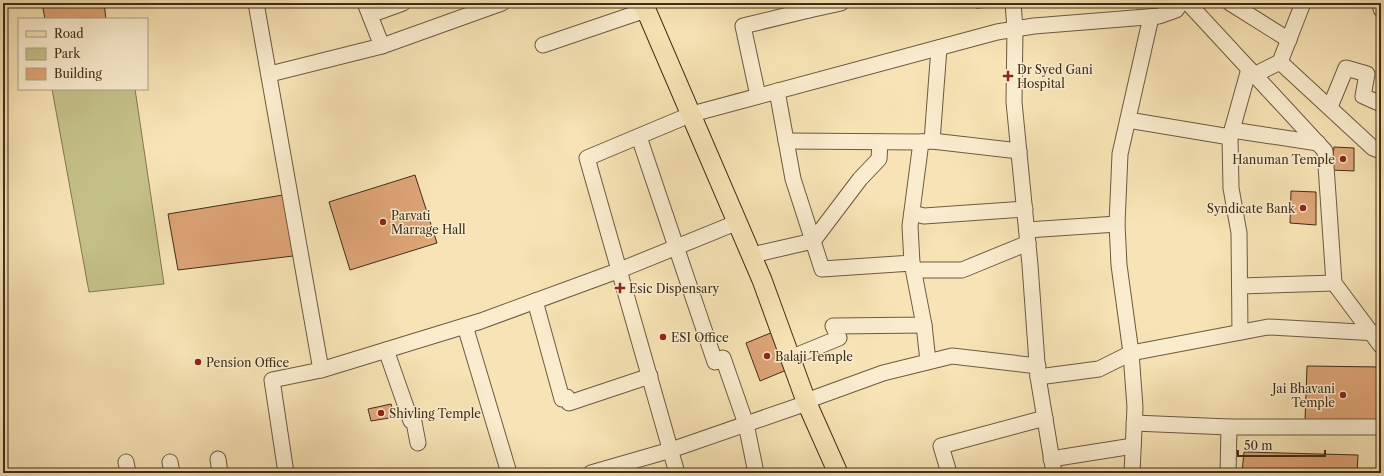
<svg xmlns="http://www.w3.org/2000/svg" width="1384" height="476" viewBox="0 0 1384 476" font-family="'Libre Caslon Text',serif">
<rect width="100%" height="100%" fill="#f7e3b5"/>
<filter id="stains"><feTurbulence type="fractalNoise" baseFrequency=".005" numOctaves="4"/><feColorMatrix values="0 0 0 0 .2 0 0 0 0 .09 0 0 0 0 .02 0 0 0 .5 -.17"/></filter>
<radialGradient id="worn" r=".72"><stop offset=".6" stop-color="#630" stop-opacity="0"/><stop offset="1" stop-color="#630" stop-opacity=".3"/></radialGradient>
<path fill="#c4c188" stroke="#827750" d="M52,89H135L164,284L89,292Z"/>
<g fill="#dea577" stroke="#3f2d18">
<path d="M42,3H104L106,19H45Z"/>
<path d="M975,3H1005L1006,6L976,8Z"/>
<path d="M1334,147L1354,148V171L1331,170Z"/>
<path d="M415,175L437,243L350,270L329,202Z"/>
<path d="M1291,191L1316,192V225L1290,223Z"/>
<path d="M283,195L293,256L178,270L168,214Z"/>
<path d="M773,332L789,369L760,381L746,343Z"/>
<path d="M1307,366L1381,367V422L1305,421Z"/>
<path d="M391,404L395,417L371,421L368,409Z"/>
<path d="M1244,452L1358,455L1357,473H1242Z"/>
</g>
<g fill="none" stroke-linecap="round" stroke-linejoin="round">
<defs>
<g id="minor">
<path d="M256,3L321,370L481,321L620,270L738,222"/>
<path d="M1013,3L1015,29L1014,102L1030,265L1038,377L1054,473"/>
<path d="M1188,3L1325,151L1334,283L1381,346"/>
<path d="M1230,3L1289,40"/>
<path d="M1380,3L1381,9"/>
<path d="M809,10L841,3"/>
<path d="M370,15L403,3"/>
<path d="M543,45L646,10"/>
<path d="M382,46L502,3"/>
<path d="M1280,62L1303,3"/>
<path d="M270,74L382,46L365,3"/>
<path d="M1254,75L1280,62L1373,148L1381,151"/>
<path d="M777,91L793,179L822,269L912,263L910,226L921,142L932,141L939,48"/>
<path d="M758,96L743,26L809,10L808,3"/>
<path d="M1330,107L1346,68L1367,74L1363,96L1381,104"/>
<path d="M1128,120L1230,137"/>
<path d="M1232,130L1318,143"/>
<path d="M639,137L715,362L723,358L746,424L756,473"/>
<path d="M786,141L921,142"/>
<path d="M932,141L1019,151"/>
<path d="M912,213L924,216L1025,209"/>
<path d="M1027,230L1117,224"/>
<path d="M752,255L813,241L860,179L879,159L880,142"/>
<path d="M914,270H962L1028,243"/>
<path d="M1240,286L1334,283"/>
<path d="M535,301L562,399L567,397L569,403L650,376"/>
<path d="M924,325L928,361"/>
<path d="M465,326L509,473"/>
<path d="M1240,332L1239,233L1231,188L1230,137L1249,69"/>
<path d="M386,350L411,421L414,422L418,443"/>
<path d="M790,358L839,338L833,326L924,325L912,263"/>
<path d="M1038,377L1099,369L1131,353L1268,327L1378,333"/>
<path d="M806,401L883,373L952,356L1038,366"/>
<path d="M1134,423L1229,427"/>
<path d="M218,459L220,473"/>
<path d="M1051,459L1133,446"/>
<path d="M126,462L128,473"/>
<path d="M170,462L172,473"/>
<path d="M286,473L272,380L321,370"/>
<path d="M591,473L671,450L807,403"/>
<path d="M677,473L587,158L692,114L997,32L1034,26L1159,16L1176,10L1181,3"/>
<path d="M949,473L941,446L1045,418"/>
<path d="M1132,473L1135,407L1131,353L1119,265L1117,224L1120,154L1151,17"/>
<path d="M1228,473L1229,427H1381"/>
</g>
<path id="major" d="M641,3L646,10L762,280L806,401L838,473"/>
</defs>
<use href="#minor" stroke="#6d5a3f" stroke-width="17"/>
<use href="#major" stroke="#3f2d18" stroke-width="21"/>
<use href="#minor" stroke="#faedcf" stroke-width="15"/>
<use href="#major" stroke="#f7e3b5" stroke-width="19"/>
</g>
<g fill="#8f2418" stroke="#faedcf" stroke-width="1.5">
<path d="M1006 70h4v4h4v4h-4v4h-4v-4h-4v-4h4z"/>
<circle cx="1343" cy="159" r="4"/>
<circle cx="1303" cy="208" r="4"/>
<circle cx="383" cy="222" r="4"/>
<path d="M618 282h4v4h4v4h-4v4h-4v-4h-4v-4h4z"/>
<circle cx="663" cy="337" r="4"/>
<circle cx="767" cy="356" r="4"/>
<circle cx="198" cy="362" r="4"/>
<circle cx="1343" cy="395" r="4"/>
<circle cx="381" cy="413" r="4"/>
</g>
<g text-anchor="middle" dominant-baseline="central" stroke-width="3" stroke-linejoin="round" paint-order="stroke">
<g font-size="12" fill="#3f2d18" stroke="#faedcf" text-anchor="start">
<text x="1017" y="69">Dr Syed Gani<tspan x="1017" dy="14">Hospital</tspan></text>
<text x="1335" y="159" text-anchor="end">Hanuman Temple</text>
<text x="1295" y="208" text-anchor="end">Syndicate Bank</text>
<text x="391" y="215">Parvati<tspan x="391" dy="14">Marrage Hall</tspan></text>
<text x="629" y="288">Esic Dispensary</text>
<text x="671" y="337">ESI Office</text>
<text x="775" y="356">Balaji Temple</text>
<text x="206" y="362">Pension Office</text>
<text x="1335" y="388" text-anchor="end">Jai Bhavani<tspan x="1335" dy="14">Temple</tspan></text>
<text x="389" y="413">Shivling Temple</text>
</g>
</g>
<rect width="1384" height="476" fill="none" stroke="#f7e3b5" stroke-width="16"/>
<rect x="4" y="4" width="1376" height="468" fill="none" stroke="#3f2d18" stroke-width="2"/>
<rect x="8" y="8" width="1368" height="460" fill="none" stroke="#3f2d18"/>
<rect x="18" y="18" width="130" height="72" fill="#faedcf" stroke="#afa086"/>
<rect x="26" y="31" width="20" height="6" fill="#f7e3b5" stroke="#afa086"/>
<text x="54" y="38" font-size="12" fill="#3f2d18">Road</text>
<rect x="26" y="48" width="20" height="12" fill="#c4c188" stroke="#afa086"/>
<text x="54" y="58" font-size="12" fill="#3f2d18">Park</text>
<rect x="26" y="68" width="20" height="12" fill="#dea577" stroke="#afa086"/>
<text x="54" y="78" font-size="12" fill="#3f2d18">Building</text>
<path d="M1238 450v6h87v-6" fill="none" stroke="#3f2d18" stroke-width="2"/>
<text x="1244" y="450" font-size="12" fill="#3f2d18" stroke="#faedcf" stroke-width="3" paint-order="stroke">50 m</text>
<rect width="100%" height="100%" filter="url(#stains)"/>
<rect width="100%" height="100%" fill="url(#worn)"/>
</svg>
